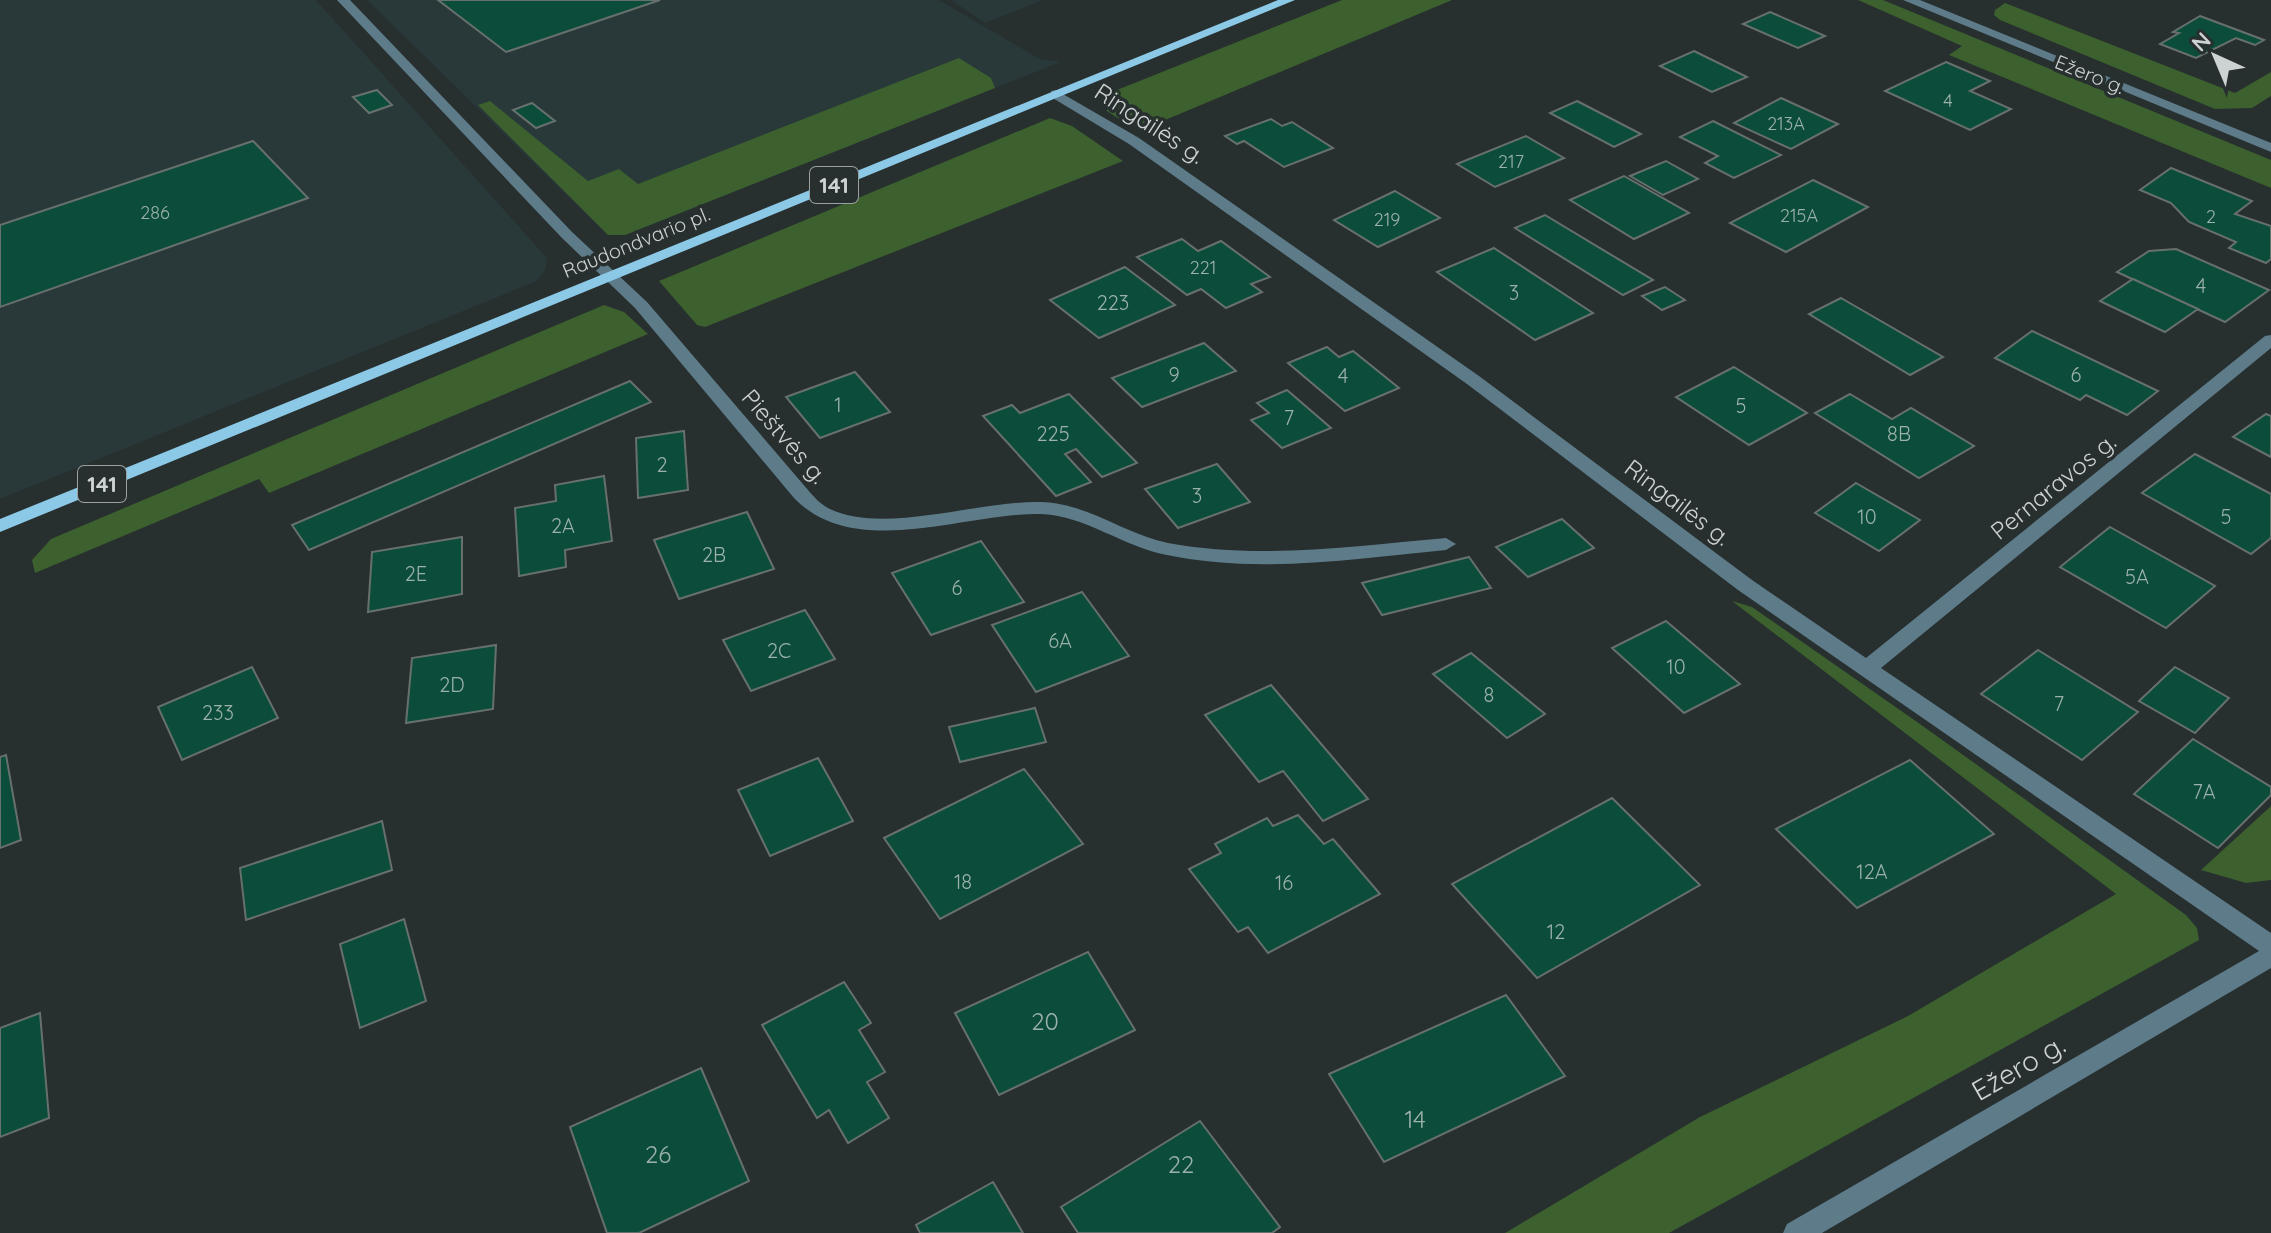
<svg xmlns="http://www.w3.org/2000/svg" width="2271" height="1233" viewBox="0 0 2271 1233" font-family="Quicksand,sans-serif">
<rect width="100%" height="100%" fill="#272f2f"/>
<g fill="#29393a">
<path d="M0,0H316L547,258L545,270L537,281L0,499Z"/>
<path d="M367,0H939L1040,59L1061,62L625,235H608Z"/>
<path d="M951,0H1043L985,23Z"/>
</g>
<g fill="#3c602e">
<path d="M1342,0H1452L1158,123C1135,128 1126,124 1107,111L1105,101L1117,90Z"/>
<path d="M1858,0H1883L2271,160V188L1949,55L1962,46Z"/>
<path d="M2005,3L2235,93L2271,72V96L2252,108L2215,109L2000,20L1994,15L1995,10Z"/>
<path d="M959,58L991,78L995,88L625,235H608L478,105L490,101L588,181L619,169L638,184Z"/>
<path d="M1050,118L1072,126L1123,161L705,327L697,325L659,281Z"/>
<path d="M604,305L624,312L648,334L269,493L259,479L35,573L32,560L51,539Z"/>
<path d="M1732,601L1752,607L1920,724L2186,915L2197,928L2199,940L1669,1233H1505L1700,1117L1908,1016L2116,894Z"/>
<path d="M2271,806V880L2246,883L2201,870Z"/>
</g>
<g fill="#0b4d3a" stroke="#68706d" stroke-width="2">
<path d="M438,0H660L506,52Z"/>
<path d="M1770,12L1825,36L1798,48L1743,24Z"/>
<path d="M2200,16L2264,40L2255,45L2236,38L2196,58L2160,44L2179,33L2173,32Z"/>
<path d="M1694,51L1747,77L1712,92L1660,66Z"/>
<path d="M1946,62L1990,81L1970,91L2011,109L1970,130L1885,91Z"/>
<path d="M377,90L392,105L369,113L353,97Z"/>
<path d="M1781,98L1838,124L1791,149L1734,123Z"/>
<path d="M1577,101L1641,134L1614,147L1550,113Z"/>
<path d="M532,103L555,121L536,128L513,110Z"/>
<path d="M1271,119L1282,126L1292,122L1333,148L1284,167L1244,141L1237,144L1225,136Z"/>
<path d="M1713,121L1781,155L1734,178L1705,163L1718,156L1680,137Z"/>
<path d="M1526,136L1564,158L1495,187L1457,164Z"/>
<path d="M253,141L308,198L0,307V225Z"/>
<path d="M1666,161L1698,179L1663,195L1630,176Z"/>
<path d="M2171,168L2252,201L2235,214L2271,226V259L2266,263L2229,248L2236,242L2189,222L2171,203L2140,190Z"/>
<path d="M1624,176L1689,213L1634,239L1570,200Z"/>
<path d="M1813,180L1868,207L1786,252L1730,223Z"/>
<path d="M1395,191L1440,218L1378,247L1334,220Z"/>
<path d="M1545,215L1653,280L1623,295L1515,228Z"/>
<path d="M1182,239L1198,251L1221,241L1270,277L1251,284L1262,292L1226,308L1201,289L1187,295L1137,257Z"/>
<path d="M1494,248L1593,313L1535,340L1437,272Z"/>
<path d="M2176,249L2269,290L2225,322L2117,272L2149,251Z"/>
<path d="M1125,267L1175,305L1099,338L1050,300Z"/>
<path d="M2133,279L2198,309L2165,332L2100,301Z"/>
<path d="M1665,287L1685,300L1662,310L1642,296Z"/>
<path d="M1841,298L1943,357L1910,375L1809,314Z"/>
<path d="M2032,331L2158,391L2127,415L2086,395L2080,400L1995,358Z"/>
<path d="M1204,343L1236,371L1142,407L1112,378Z"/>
<path d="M1327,347L1339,357L1353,351L1399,388L1345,411L1288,363Z"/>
<path d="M1734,367L1807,413L1749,445L1676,397Z"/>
<path d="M855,372L890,412L820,438L786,397Z"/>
<path d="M630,381L651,402L309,550L292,525Z"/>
<path d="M1287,390L1331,428L1282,448L1251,420L1269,413L1257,403Z"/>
<path d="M1069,394L1137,463L1102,477L1076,449L1065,454L1091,482L1056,496L983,416L1012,405L1020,413Z"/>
<path d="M1850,394L1892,419L1911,408L1974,446L1919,478L1815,413Z"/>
<path d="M2266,414L2271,416V457L2233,437Z"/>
<path d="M684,431L688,490L638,498L636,438Z"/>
<path d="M2195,454L2271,494V538L2251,554L2142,493Z"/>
<path d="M1217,464L1250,502L1178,528L1145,489Z"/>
<path d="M604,476L612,541L565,550L566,567L519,576L515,508L556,501L555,485Z"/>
<path d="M1856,483L1920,520L1879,551L1815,513Z"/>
<path d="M747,512L774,569L679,599L654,540Z"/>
<path d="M1562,519L1594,548L1528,577L1496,547Z"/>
<path d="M2110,527L2215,586L2166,628L2060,567Z"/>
<path d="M462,537V594L368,612L372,552Z"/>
<path d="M981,541L1024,602L931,635L892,573Z"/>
<path d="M1469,557L1491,588L1382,615L1362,583Z"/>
<path d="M1082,592L1129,656L1036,692L992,625Z"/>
<path d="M805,610L835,659L751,691L723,640Z"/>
<path d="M1666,621L1740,684L1684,713L1612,648Z"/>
<path d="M496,645L493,709L406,723L412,658Z"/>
<path d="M2038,650L2138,712L2082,760L1981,694Z"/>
<path d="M1471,653L1545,714L1507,738L1433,674Z"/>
<path d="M252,667L278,718L182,760L158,707Z"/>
<path d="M2175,667L2229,698L2195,733L2139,701Z"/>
<path d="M1271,685L1368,799L1323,821L1283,771L1259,782L1205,715Z"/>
<path d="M1035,708L1046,742L960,762L949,727Z"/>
<path d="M2193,739L2271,787V795L2218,848L2134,794Z"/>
<path d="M6,755L21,840L0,848V757Z"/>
<path d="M818,758L853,821L770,856L738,790Z"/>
<path d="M1910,760L1994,834L1857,908L1776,829Z"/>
<path d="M1024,769L1083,844L940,919L884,838Z"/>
<path d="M1612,798L1700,885L1537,978L1452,884Z"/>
<path d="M1298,815L1324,844L1333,839L1380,894L1268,953L1248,927L1238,932L1189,869L1221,853L1215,844L1267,818L1273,826Z"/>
<path d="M382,821L392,870L246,920L240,868Z"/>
<path d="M404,919L426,1001L360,1028L340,944Z"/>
<path d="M1088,952L1135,1030L999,1095L955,1013Z"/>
<path d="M844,982L871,1023L859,1030L885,1072L867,1082L889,1118L848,1143L829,1110L817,1118L762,1025Z"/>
<path d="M1506,995L1565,1076L1384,1162L1329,1074Z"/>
<path d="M40,1013L49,1118L0,1137V1028Z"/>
<path d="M701,1068L749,1181L639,1233H607L570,1127Z"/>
<path d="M1200,1121L1280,1227L1272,1233H1078L1061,1207Z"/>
<path d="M993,1182L1023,1233H920L916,1225Z"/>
</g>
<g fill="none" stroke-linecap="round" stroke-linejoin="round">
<g fill="#5e7b89" fill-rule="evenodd">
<path d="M337,0H350L572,232L647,302L808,490C814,497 821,505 830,509C885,535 981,500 1041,502C1087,503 1124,534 1168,543C1259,560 1354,546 1446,538L1456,544L1446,550C1354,559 1258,574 1167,555C1123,547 1085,515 1040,514C964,513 855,561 794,498L635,308L562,238Z"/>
<path d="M1903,0H1920L2271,143V152Z"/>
<path d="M1056,90L1139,138L1479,376L1752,580L1866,658L2265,336L2271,335V348L1881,668L2271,933V968L1822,1233H1783L1787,1224L2259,951L1738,590L1467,384L1129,144L1051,97V91Z"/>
</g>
<path fill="#8cc9e6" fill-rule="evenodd" d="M1278,0H1295L0,532V519Z"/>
</g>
<g text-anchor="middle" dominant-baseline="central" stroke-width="7" stroke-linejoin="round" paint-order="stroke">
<g font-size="18" fill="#9cb1ac">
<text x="1948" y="100">4</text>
<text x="1786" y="123">213A</text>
<text x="1511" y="161">217</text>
<text x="155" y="212">286</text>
<text x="1799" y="215">215A</text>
<text x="2211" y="216">2</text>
<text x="1387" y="219">219</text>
<text x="1203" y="267">221</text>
</g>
<g font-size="20" fill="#cdd2d2" stroke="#272f2f">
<text transform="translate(2090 74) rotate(22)">Ežero g.</text>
<text transform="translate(636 242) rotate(-22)">Raudondvario pl.</text>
</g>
<g font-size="20" fill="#9cb1ac">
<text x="2201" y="285">4</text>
<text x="1514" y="292">3</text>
<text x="1113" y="302">223</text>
<text x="1174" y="374">9</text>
<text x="2076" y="374">6</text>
<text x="1343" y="375">4</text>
<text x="838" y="404">1</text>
<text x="1741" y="405">5</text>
<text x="1289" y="417">7</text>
<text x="1053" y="433">225</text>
<text x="1899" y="433">8B</text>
<text x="662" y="464">2</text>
<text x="1197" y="495">3</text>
<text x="1867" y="516">10</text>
<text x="2226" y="516">5</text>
<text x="563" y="525">2A</text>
<text x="714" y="554">2B</text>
<text x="416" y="573">2E</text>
<text x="2137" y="576">5A</text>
<text x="957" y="587">6</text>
<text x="1060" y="640">6A</text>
<text x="779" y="650">2C</text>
<text x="1676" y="666">10</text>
<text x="452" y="684">2D</text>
<text x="1489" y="694">8</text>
<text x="2059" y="703">7</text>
<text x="218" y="712">233</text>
<text x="2204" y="791">7A</text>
<text x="1872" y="871">12A</text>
<text x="963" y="881">18</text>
<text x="1284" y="882">16</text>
<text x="1556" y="931">12</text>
</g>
<g fill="#272f2f" stroke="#9ba1a1" stroke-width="2">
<rect x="810" y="167" width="48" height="36" rx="6"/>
<rect x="78" y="466" width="48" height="36" rx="6"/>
</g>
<g font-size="22" font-weight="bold" fill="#cdd2d2">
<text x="834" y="185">141</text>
<text x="102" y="484">141</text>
</g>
<g font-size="24" fill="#cdd2d2" stroke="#272f2f">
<text transform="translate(1150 123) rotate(33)">Ringailės g.</text>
<text transform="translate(785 436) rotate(49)">Pieštvės g.</text>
<text transform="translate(2053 486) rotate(-39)">Pernaravos g.</text>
<text transform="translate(1678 502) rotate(37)">Ringailės g.</text>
</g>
<g font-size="24" fill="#9cb1ac">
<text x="1045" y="1021">20</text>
<text x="1415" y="1119">14</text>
<text x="658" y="1154">26</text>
<text x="1181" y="1164">22</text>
</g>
<g font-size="28" fill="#cdd2d2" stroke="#272f2f">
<text transform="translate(2018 1067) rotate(-30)">Ežero g.</text>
</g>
</g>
<g transform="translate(2215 56) rotate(316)" stroke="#272f2f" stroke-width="6" paint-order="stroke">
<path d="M0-6L14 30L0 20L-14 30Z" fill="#cdd2d2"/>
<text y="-12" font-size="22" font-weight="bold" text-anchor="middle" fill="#cdd2d2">N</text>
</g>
</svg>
